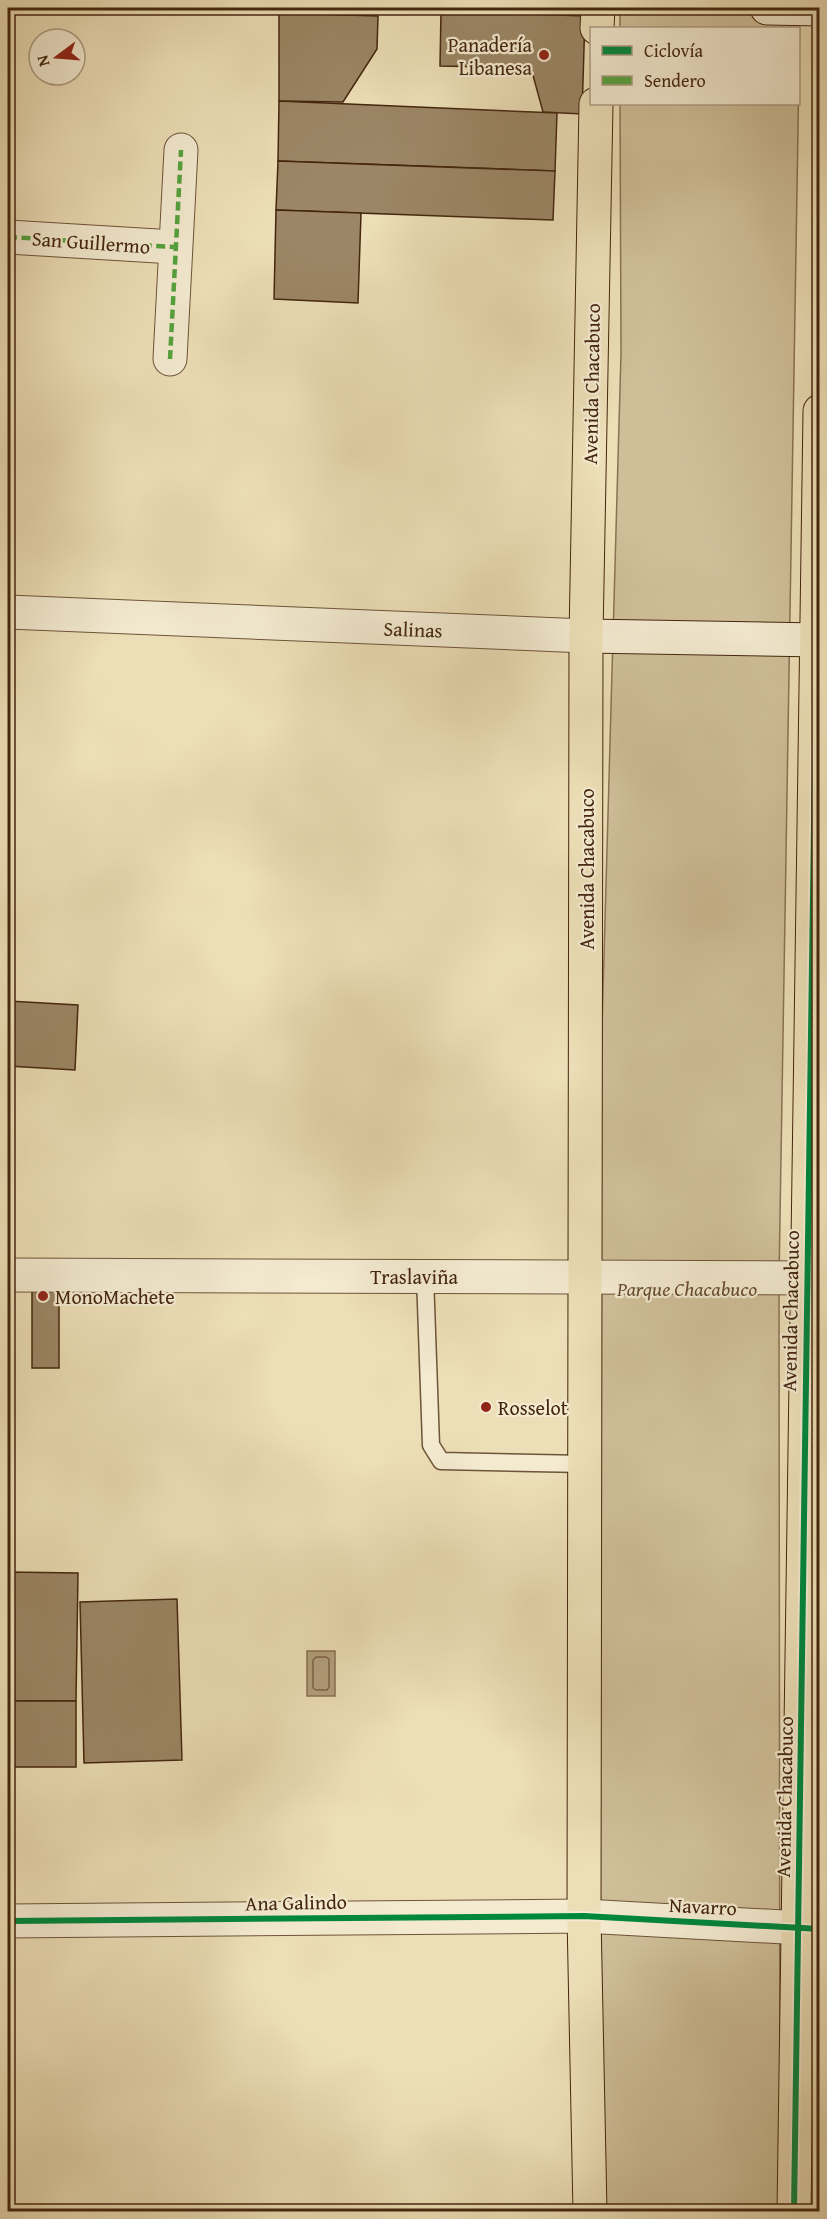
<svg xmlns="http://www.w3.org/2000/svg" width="827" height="2219" viewBox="0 0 827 2219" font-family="'Gentium Book Plus',serif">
<rect width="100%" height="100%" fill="#ecdeb6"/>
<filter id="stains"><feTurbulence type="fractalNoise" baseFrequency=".00333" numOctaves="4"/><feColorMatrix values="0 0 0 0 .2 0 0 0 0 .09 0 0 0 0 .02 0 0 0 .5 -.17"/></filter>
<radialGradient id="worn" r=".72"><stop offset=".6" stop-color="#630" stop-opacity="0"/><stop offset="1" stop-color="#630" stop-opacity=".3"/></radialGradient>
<path fill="#cfbf99" stroke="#8a7254" stroke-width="1.5" d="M620,8H800L779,1279L780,2211L602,2212L595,1276L621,353L620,104H798V28H620Z"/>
<rect fill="#b39f7d" stroke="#876f51" stroke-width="1.5" x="307" y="1651" width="28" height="45"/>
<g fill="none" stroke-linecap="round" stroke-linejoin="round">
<path stroke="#7c6246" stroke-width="1.5" d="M316,1657H326L329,1659V1687L327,1690H316L313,1688V1660Z"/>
</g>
<g fill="#9b8665" stroke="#44260e" stroke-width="1.5">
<path d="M441,11L585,16L582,114L543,112L531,68L440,66Z"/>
<path d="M279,13L378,16L377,49L343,102L279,101Z"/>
<path d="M279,101L557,113L555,171L278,161Z"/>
<path d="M278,161L555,171L553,220L276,210Z"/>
<path d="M276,210L361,213L358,303L274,299Z"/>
<path d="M8,1001L78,1005L75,1070L8,1066Z"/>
<rect x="32" y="1279" width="27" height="89"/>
<path d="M8,1572L78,1573L76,1701H8Z"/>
<path d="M177,1599L182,1760L84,1763L80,1602Z"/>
<rect x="8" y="1701" width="3" height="66"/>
<rect x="11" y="1701" width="65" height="66"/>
</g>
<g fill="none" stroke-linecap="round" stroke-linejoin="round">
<defs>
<path id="service" d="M425,1276L431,1445L441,1461L585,1464"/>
<g id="minor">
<path d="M8,237L174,247"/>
<path d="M170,359L181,150"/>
<path d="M8,612L586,636"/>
<path d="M8,1921L584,1916L820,1929"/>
</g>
<path id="tertiary" d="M8,1275L820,1278"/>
<g id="secondary">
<path d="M767,8L820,9"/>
<path d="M586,636L820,640"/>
</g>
<g id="primary">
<path d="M597,28L598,8"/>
<path d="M590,2212L584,1916L586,636L596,104"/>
<path d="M794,2212L820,411"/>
</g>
</defs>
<use href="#service" stroke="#6e5438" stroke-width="19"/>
<use href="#minor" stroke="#6e5438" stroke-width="35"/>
<use href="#tertiary" stroke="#6e5438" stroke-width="35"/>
<use href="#secondary" stroke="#44260e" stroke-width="35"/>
<use href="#primary" stroke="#44260e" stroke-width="35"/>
<use href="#service" stroke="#f3ead0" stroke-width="16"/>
<use href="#minor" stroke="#f3ead0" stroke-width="33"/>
<use href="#tertiary" stroke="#f3ead0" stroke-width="33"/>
<use href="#secondary" stroke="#f3ead0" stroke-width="33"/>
<use href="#primary" stroke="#ecdeb6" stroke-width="33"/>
<g stroke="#55a33e" stroke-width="4.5" stroke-dasharray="9 4.5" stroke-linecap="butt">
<path d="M8,237L174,247"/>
<path d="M170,359L181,150"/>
</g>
<defs>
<g id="cycleway">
<path d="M8,1921L584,1916L820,1929"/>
<path d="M794,2212L820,411"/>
</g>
</defs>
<use href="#cycleway" stroke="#f3ead0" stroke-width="10"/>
<use href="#cycleway" stroke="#00873e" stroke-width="6"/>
</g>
<g fill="#8f2418" stroke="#f3ead0" stroke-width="2">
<circle cx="544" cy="55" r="6"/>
<circle cx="43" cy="1296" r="6"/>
<circle cx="486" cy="1407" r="6"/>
</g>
<g text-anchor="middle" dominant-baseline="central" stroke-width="4.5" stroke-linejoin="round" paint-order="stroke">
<g font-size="20" fill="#44260e" stroke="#f3ead0" text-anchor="start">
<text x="532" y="44" text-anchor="end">Panadería<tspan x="532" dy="23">Libanesa</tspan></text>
<text x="55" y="1296">MonoMachete</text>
<text x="498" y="1407">Rosselot</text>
</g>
<g font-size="20" fill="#44260e" stroke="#f3ead0">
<text transform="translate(91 242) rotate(4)">San Guillermo</text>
<text transform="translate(591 384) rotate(-89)">Avenida Chacabuco</text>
<text transform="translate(413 629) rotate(2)">Salinas</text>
<text transform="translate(586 869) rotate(-90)">Avenida Chacabuco</text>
<text x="414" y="1276">Traslaviña</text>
<text transform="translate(790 1311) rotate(-89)">Avenida Chacabuco</text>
<text transform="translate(784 1797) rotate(-89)">Avenida Chacabuco</text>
<text transform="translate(296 1902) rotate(-1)">Ana Galindo</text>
<text transform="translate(703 1906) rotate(3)">Navarro</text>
</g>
<g font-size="20" font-style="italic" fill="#674c31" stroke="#f3ead0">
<text x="687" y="1288">Parque Chacabuco</text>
</g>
</g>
<rect width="827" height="2219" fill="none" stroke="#ecdeb6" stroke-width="30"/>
<rect x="9" y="9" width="809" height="2201" fill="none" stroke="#44260e" stroke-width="3"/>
<rect x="15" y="15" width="797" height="2189" fill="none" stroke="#44260e" stroke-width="1.5"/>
<rect x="590" y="27" width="210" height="78" fill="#f3ead0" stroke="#ad9c82" stroke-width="1.5"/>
<rect x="602" y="46" width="30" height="9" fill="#00873e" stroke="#ad9c82" stroke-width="1.5"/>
<text x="644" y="57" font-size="18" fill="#44260e">Ciclovía</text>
<rect x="602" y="76" width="30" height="9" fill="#55a33e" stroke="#ad9c82" stroke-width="1.5"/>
<text x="644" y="87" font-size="18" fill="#44260e">Sendero</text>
<g transform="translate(57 57) rotate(254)"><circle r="28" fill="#f3ead0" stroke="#ad9c82" stroke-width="1.5"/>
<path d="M0-4.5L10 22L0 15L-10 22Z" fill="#8f2418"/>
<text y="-9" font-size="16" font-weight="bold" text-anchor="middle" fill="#44260e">N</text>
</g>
<rect width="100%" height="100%" filter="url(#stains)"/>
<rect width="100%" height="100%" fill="url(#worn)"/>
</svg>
